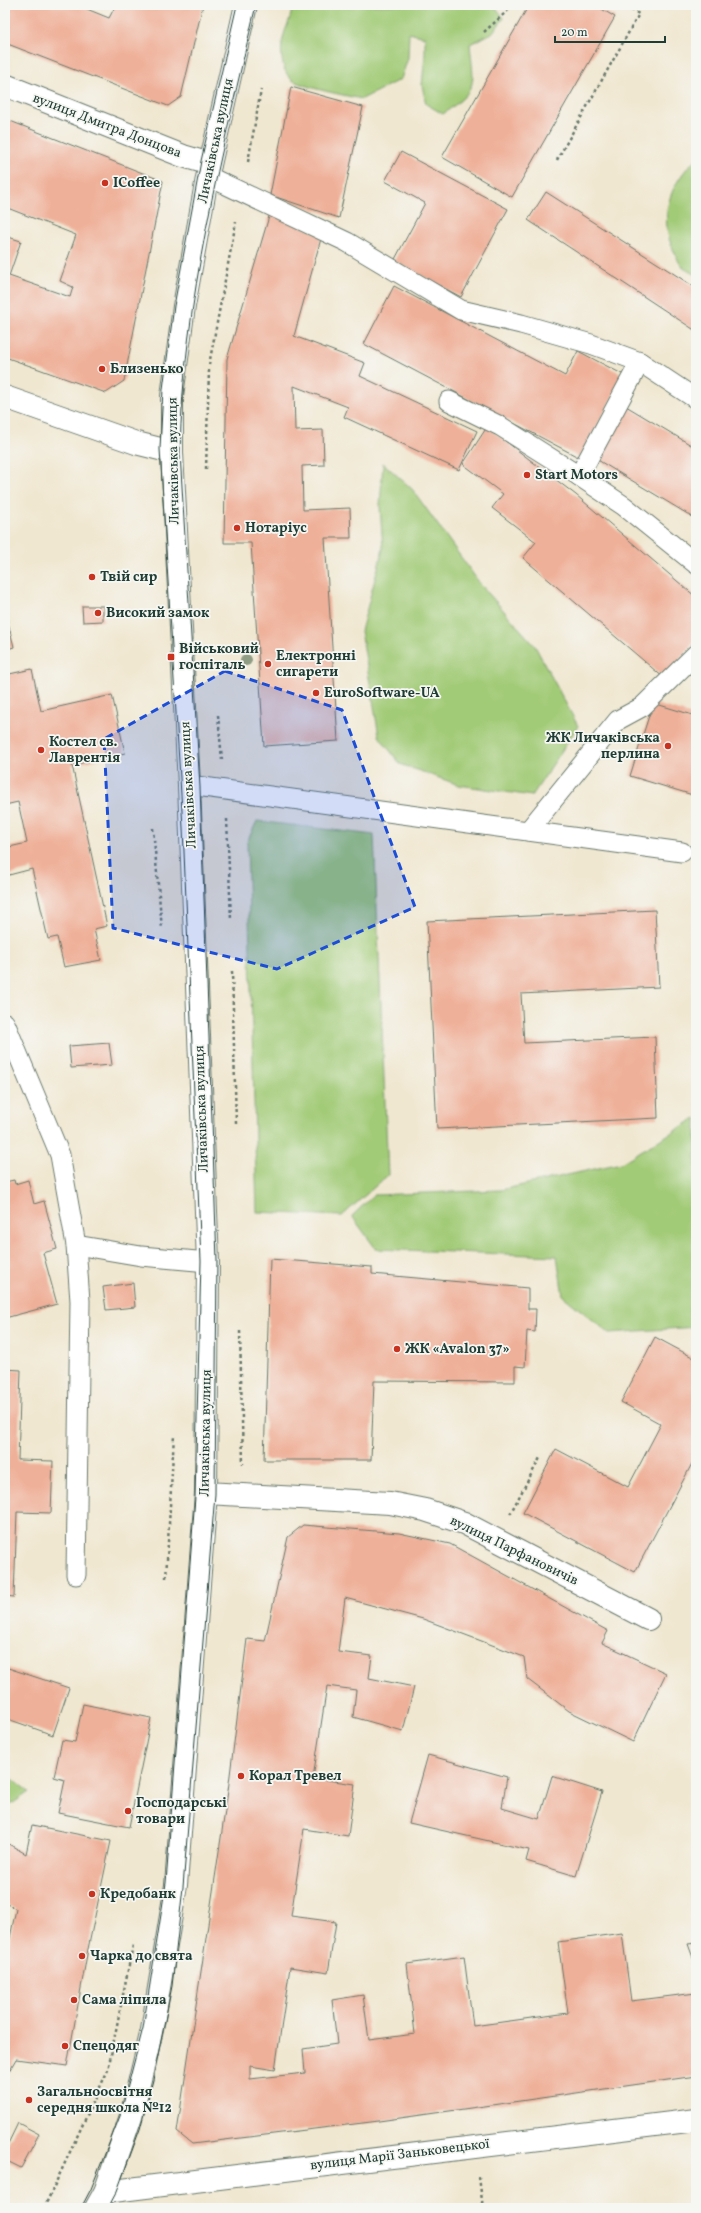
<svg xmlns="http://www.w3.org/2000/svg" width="701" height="2213" viewBox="0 0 701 2213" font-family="Vollkorn,serif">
<rect width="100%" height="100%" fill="#f6f6f2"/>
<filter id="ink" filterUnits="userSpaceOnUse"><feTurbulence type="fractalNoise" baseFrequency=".025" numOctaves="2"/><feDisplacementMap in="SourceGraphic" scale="8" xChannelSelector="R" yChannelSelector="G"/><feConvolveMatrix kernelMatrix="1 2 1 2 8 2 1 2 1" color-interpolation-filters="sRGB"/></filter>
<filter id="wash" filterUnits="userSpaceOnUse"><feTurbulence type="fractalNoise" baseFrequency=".012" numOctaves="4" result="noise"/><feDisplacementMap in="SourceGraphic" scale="16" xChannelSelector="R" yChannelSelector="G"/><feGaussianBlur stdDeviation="0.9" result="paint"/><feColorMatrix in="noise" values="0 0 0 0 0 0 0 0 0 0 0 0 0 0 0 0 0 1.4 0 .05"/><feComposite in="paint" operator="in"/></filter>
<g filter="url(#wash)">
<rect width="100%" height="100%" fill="#f0e7d0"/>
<g fill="#a2cb77" stroke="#608456">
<path d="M292,5H494L504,18L492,33L470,44C474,86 479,88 443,114L426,104L422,85L425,55V37L409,33L408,58L401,79L362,99C348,96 300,87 291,79C281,70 280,50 283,38C286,26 292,17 292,5Z"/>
<path d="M696,159V275C692,273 686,270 683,267C679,264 677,257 675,253C657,219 669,184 696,159Z"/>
<path d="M383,463L412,489L481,585L535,646L578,726L532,796L459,785L400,764L379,736L361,631L383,549L380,506Z"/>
<path d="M257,821L374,835L388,1175L342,1216L257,1212L247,842Z"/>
<path d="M696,1118V1327L609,1333L563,1296L557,1256L376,1249L352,1216L374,1195L501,1190L621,1163Z"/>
<path d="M5,1773L29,1792L9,1806H5Z"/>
</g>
<g id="blocks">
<g fill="#efb099">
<path d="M5,5H77L109,18L116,5H203L181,97L168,106L5,43Z"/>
<path d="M529,5H595L615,17L512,197L442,157Z"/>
<path d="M291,87L363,107L339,218L270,195Z"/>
<path d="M5,119L163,181L124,381L106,393L5,357V236L21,241L9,276L70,297L73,287L60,281L76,235L5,207Z"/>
<path d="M401,152L508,209L461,297L394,261L425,203L385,181Z"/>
<path d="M546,192L696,288V331L528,220Z"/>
<path d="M270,213L322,235L294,336L365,363L360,376L477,431L459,470L344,417L348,407L294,386L295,431L323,430L324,465L302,466L303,510L350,508L351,538H325L338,741L264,746L251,543H224L227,359Z"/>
<path d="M394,286L565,376L578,351L624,375L580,458L364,344Z"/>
<path d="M626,406L696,448V519L596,459Z"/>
<path d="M487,427L576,495L696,597V640L664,678L523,558L536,542L492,508L503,494L463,464Z"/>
<path d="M82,606H103V621L83,622Z"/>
<path d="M5,610L14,647L5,650Z"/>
<path d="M32,669L41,711L112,695L125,753L72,765L107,926L94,929L101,960L64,967L57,937L48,939L32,869L9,875L5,856V848L27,843L18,802L5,805V719L7,718L5,675Z"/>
<path d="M653,703L696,716V796L630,776Z"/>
<path d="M655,910L659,987L521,994L524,1043L655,1037L658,1118L437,1129L427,921Z"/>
<path d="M109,1043L112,1065L71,1068L69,1046Z"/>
<path d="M14,1180L15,1184L28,1180L34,1204L44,1201L57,1249L43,1253L57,1304L5,1318V1182Z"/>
<path d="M270,1259L372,1267V1274L528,1288V1309H536L535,1332L527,1331L525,1367L515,1366V1382L374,1381L371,1460H264Z"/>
<path d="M133,1283L135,1307L106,1310L103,1287Z"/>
<path d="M655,1337L696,1359V1456L635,1572L523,1513L556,1449L628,1487L661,1424L621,1402Z"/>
<path d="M5,1369L21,1370L18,1460L53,1461L51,1513L17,1512L14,1597L5,1596Z"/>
<path d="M303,1525L399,1533L450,1544L608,1631L602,1643L666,1673L633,1742L569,1711L527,1679L524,1657L423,1619L345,1598L338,1652L372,1656L369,1678L414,1687L403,1731L353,1717L356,1690L327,1686L313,1778L355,1784L348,1836L304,1829L291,1916L336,1922L328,1973L290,1967L275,2070L250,2066V2079L305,2073L303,2049L337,2044L332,2000L363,1995L369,2040L415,2034L407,1964L464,1956L473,2026L568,2013L558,1942L622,1933L631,2001L696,1993V2076L379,2121L192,2144L177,2132L228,1791L247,1639L265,1641L288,1537Z"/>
<path d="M5,1667L69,1688L53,1735L5,1718Z"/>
<path d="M83,1704L151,1718L129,1827L58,1813L65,1780L54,1777L62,1740L75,1742Z"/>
<path d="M428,1755L507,1777L502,1808L539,1819L552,1776L602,1792L576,1876L526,1861L529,1850L409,1823Z"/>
<path d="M32,1825L111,1841L88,1949L67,2066L16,2059L5,2078V1951L7,1952L16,1909L5,1903V1842L26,1854Z"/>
<path d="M696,1943V1966L688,1944Z"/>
<path d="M18,2123L39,2134L21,2168L5,2160V2150Z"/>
</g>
</g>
</g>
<g filter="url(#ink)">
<use href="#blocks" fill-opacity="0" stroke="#68786b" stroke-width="1"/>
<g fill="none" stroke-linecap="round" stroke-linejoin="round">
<defs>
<g id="service">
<path d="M207,178L216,180L347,242L461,310L521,324L591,344L640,362L696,399"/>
<path d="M640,362L579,476L624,506L696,564"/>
<path d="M449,401L500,426L579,476"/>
<path d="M189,785L682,852"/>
<path d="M528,831L618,720L642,707L696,654"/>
<path d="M5,1023L60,1155L76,1245L141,1256L208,1262"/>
<path d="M76,1575L80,1301L76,1245"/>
</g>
<g id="minor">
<path d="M5,85L183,156L210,164"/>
<path d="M206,1493L390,1503L425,1510L464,1523L648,1619"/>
<path d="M105,2192L696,2120"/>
</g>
<path id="tertiary" d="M5,397L136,443L172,452"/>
<path id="primary" d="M96,2208L105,2192L131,2116L152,2030L176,1885L206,1493L208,1262L189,785L172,452V396L184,306L207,178L246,5"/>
</defs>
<use href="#service" stroke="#68786b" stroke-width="21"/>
<use href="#minor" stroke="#68786b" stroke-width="24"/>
<use href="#tertiary" stroke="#68786b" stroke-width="24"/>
<use href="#primary" stroke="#68786b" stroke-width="24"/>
<g stroke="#68786b" stroke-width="2.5" stroke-dasharray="3 3" stroke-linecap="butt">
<path d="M484,32L514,5"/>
<path d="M557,160L639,14L623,5"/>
<path d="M248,162L261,90"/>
<path d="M209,365L236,222"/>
<path d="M206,469L209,370"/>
<path d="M218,715L222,760"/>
<path d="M227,819L231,920"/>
<path d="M153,828L162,929"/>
<path d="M232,971L236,1124"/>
<path d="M240,1331L243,1464"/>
<path d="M510,1514L541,1456"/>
<path d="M166,1578L174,1435"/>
<path d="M479,2177L483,2208"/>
<path d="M44,2208L108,2070L133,1945"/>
</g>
<use href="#service" stroke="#fff" stroke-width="19"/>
<use href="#minor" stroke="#fff" stroke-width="22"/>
<use href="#tertiary" stroke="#fff" stroke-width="22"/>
<use href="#primary" stroke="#fff" stroke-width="22"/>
<g stroke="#1f3d34" stroke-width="1">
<path d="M81,2208L91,2189L120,2116L143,2028L166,1883L195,1497L201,1261L183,828L160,449L163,389L174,306L201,161L237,5"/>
<path d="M108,2208L117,2191L140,2129L153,2080L172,1986L183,1887L215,1494L217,1260L200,787L180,453C183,302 222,152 256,5"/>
</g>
</g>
<circle fill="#8f9d84" cx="246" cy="660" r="6"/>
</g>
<path fill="#1d4ed8" fill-opacity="0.2" stroke="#1d4ed8" stroke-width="3" stroke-dasharray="8 5" stroke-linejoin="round" d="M225,671L342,710L415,907L277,969L113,928L104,739Z"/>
<g fill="#c8321e" stroke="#f6f6f2" stroke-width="1.5">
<circle cx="105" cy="183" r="4"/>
<circle cx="102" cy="369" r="4"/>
<circle cx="527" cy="475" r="4"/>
<circle cx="237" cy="528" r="4"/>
<circle cx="92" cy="577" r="4"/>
<circle cx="98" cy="613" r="4"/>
<rect x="167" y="653" width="8" height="8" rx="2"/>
<circle cx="268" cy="664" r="4"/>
<circle cx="316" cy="693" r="4"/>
<circle cx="668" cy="746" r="4"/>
<circle cx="41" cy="750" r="4"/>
<circle cx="397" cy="1349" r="4"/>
<circle cx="241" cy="1776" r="4"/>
<circle cx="128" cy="1811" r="4"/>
<circle cx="92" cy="1894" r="4"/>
<circle cx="82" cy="1956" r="4"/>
<circle cx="74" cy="2000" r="4"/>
<circle cx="65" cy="2046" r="4"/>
<circle cx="29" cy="2100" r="4"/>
</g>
<g text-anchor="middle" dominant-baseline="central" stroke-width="3.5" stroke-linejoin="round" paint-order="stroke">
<g font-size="14" fill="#1f3d34" stroke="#f6f6f2">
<text transform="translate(107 126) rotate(21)">вулиця Дмитра Донцова</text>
<text transform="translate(216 141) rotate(-78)">Личаківська вулиця</text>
<text transform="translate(174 461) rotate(-91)">Личаківська вулиця</text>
<text transform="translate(189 785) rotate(-93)">Личаківська вулиця</text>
<text transform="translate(202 1109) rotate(-92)">Личаківська вулиця</text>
<text transform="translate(206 1433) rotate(-89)">Личаківська вулиця</text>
<text transform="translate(514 1551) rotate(26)">вулиця Парфановичів</text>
<text transform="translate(400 2155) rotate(-7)">вулиця Марії Заньковецької</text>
</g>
<g font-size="14" font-weight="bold" fill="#1f3d34" stroke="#f6f6f2" text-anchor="start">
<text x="113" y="183">ICoffee</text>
<text x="110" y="369">Близенько</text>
<text x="535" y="475">Start Motors</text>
<text x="245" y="528">Нотаріус</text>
<text x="100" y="577">Твій сир</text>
<text x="106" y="613">Високий замок</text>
<text x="179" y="649">Військовий<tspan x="179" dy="16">госпіталь</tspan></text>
<text x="276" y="656">Електронні<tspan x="276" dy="16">сигарети</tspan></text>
<text x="324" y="693">EuroSoftware-UA</text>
<text x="660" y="738" text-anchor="end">ЖК Личаківська<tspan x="660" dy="16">перлина</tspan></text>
<text x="49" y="742">Костел св.<tspan x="49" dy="16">Лаврентія</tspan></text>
<text x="405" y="1349">ЖК «Avalon 37»</text>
<text x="249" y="1776">Корал Тревел</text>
<text x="136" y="1803">Господарські<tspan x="136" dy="16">товари</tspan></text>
<text x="100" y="1894">Кредобанк</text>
<text x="90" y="1956">Чарка до свята</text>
<text x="82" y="2000">Сама ліпила</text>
<text x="73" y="2046">Спецодяг</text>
<text x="37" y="2092">Загальноосвітня<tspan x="37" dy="16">середня школа №12</tspan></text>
</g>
</g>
<rect width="701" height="2213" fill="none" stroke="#f6f6f2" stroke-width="20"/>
<path d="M555 36v6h110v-6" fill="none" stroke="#1f3d34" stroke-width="2"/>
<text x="561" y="36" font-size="12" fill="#1f3d34" stroke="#f6f6f2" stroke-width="3" paint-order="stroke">20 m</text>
</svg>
